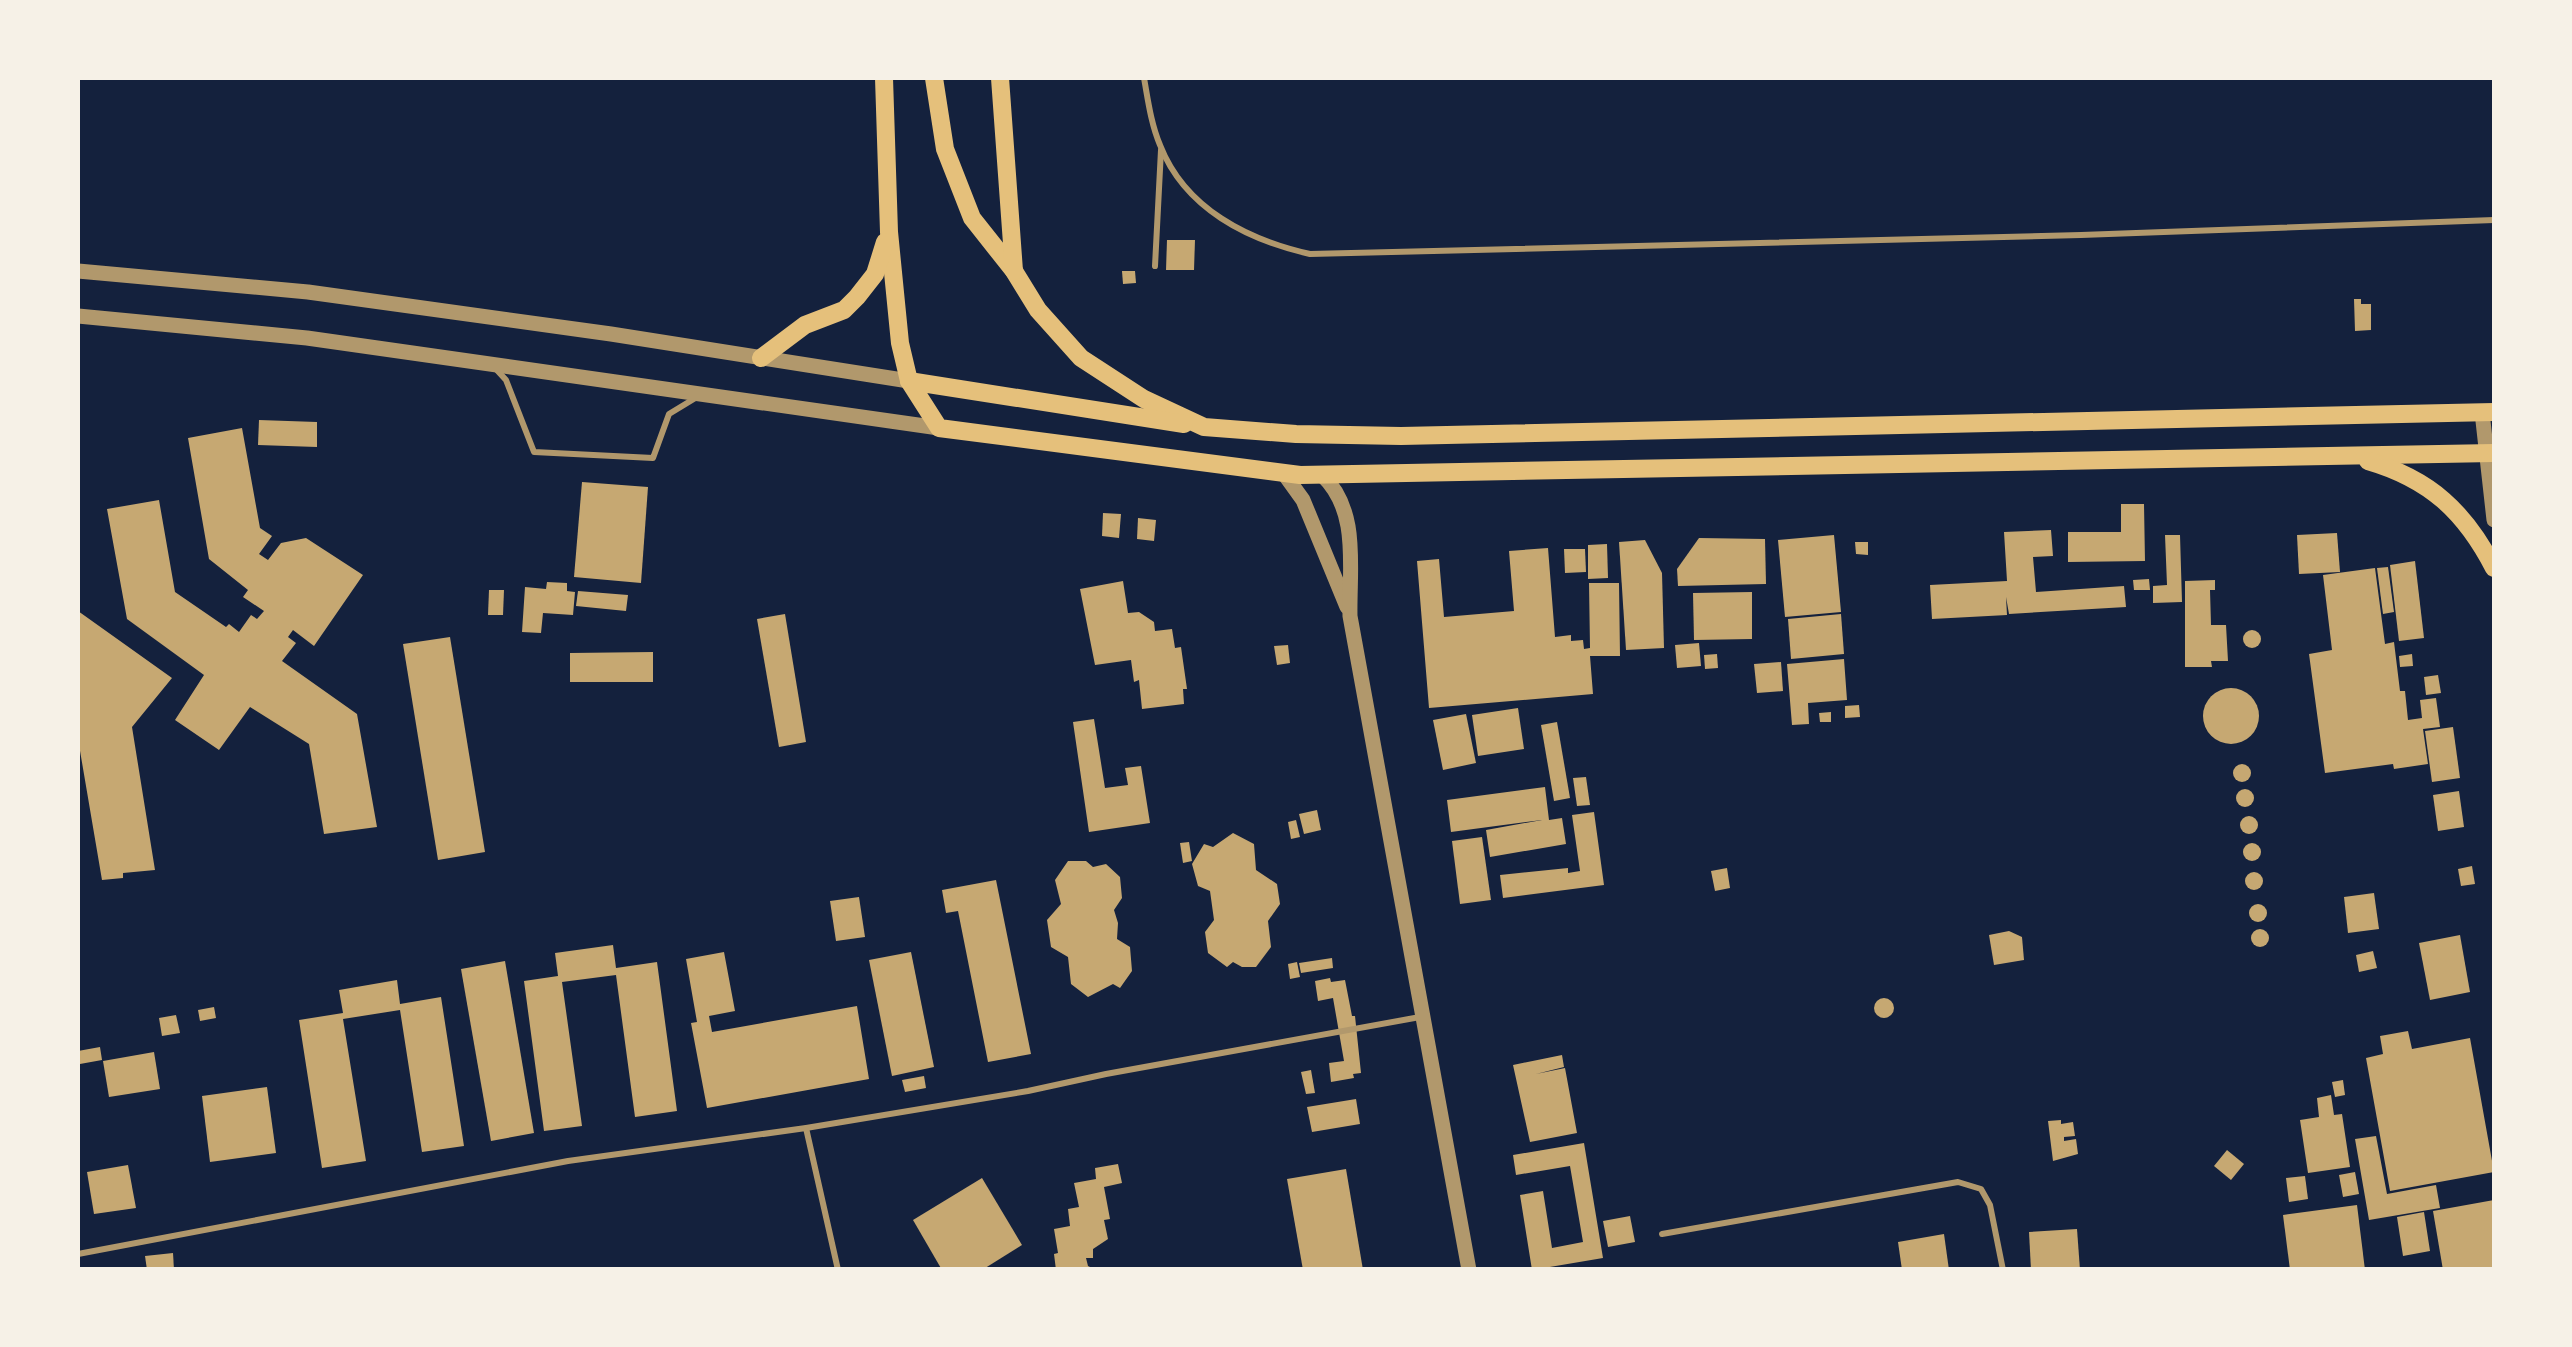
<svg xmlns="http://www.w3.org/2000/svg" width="2572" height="1347" viewBox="0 0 2572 1347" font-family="Barlow,sans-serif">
<rect width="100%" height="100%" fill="#14213d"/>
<g fill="#c6a872">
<path d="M1167,240H1195L1194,270H1166Z"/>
<path d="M1122,271H1135L1136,283L1123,284Z"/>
<path d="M2354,299H2361V304H2371V330L2355,331Z"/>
<path d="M259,420L317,422V447L258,445Z"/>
<path d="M242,428L260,528L272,536L259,554L268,560L281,543L306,538L363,575L314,646L293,630L288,637L296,643L282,661L357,714L377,827L324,834L309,744L250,707L219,750L175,720L204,675L127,619L107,509L159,500L175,592L226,627L229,624L239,632L251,615L257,619L264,611L243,597L248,590L209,559L188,438Z"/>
<path d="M582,482L648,487L641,583L574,577Z"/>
<path d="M2121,504H2144L2145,561L2068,562V532H2121Z"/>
<path d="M1103,513L1121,514L1119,538L1102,536Z"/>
<path d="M1138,518L1156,520L1154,541L1137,539Z"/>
<path d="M2051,530L2053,556L2033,557L2036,592L2124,586L2126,607L2009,614L2006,597L2007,615L1932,619L1930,585L2007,581L2004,532Z"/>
<path d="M2337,533L2340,572L2299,574L2297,535Z"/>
<path d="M1834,535L1841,612L1785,617L1778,540Z"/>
<path d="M2165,535H2180L2182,602L2153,603V586L2167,585Z"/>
<path d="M1699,538L1765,539L1766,584L1678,586L1677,569Z"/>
<path d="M1645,540L1662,573L1664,648L1626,650L1619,542Z"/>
<path d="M1855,542H1868V555L1856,554Z"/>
<path d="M1607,544L1608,578L1588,579V545Z"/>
<path d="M1548,548L1555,637L1571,635V641L1583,640L1584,649L1590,648L1589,583H1619L1620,656H1590L1593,694L1429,708L1417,561L1439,559L1444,617L1514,611L1509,551Z"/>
<path d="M1564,549H1585L1586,572L1565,573Z"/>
<path d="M2415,561L2424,638L2399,641L2390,565Z"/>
<path d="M2388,567L2394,612L2383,614L2377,568Z"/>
<path d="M2375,568L2385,644L2394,642L2400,691H2405L2408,720L2422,718L2420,700L2436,698L2440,727L2423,729L2428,764L2394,769L2393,764L2325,773L2309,654L2332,650L2323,575Z"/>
<path d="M2149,579L2150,590H2134L2133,580Z"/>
<path d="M2215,580V590H2210L2211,625H2226L2228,661H2211L2212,667H2185V581Z"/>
<path d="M1123,581L1128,613L1139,612L1154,622L1155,631L1172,629L1175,648L1181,647L1187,689H1183L1184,704L1142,709L1139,680L1134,682L1131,660L1095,665L1080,589Z"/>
<path d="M547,582L567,583V591L575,592L573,615L543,613L541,633L522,632L525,587L546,589Z"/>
<path d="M489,590H504L503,615H488Z"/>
<path d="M578,591L628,595L626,611L576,606Z"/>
<path d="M1752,592V639L1694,640L1693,593Z"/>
<path d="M78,611L172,678L132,727L155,870L123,873V878L102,880L78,739Z"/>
<path d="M785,614L806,742L779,747L757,619Z"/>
<path d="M1841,614L1844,654L1791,659L1788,619Z"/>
<circle cx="2252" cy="639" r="9"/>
<path d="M450,637L485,852L438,860L403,644Z"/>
<path d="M1699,643L1701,666L1677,668L1675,645Z"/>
<path d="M1288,645L1290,663L1277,665L1274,646Z"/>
<path d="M653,652V682H570V653Z"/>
<path d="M1717,654L1718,668L1705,669L1704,655Z"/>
<path d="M2412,654L2413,666L2400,667L2399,656Z"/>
<path d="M1844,659L1847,700L1808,703L1809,724L1792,725L1787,664Z"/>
<path d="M1781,662L1783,691L1757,693L1754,664Z"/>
<path d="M2438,675L2441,693L2426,695L2424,677Z"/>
<circle cx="2231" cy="716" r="28"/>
<path d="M1859,705L1860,717L1845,718V706Z"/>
<path d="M1518,708L1524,749L1478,756L1472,715Z"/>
<path d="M1831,712V722H1820L1819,713Z"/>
<path d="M1466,714L1476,763L1443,770L1433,720Z"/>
<path d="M1094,719L1105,788L1128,785L1125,768L1141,766L1150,823L1089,832L1073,722Z"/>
<path d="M1557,722L1570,798L1554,801L1541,725Z"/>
<path d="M2453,727L2460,778L2432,782L2425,731Z"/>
<circle cx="2242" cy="773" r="9"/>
<path d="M1586,777L1590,805L1577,806L1573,778Z"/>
<path d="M1545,787L1549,820L1562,818L1566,844L1490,857L1486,830L1542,820L1451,832L1447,800Z"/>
<circle cx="2245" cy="798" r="9"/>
<path d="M2459,791L2464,827L2438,831L2433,795Z"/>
<path d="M1317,810L1321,830L1304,834L1299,814Z"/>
<path d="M1594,812L1604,885L1503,898L1500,875L1568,868V873L1580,871L1572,815Z"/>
<circle cx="2249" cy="825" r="9"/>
<path d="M1296,820L1300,837L1291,839L1288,822Z"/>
<path d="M1233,833L1254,844L1256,870L1277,884L1280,904L1268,921L1271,947L1256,967H1242L1233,962L1227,967L1208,953L1205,932L1214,920L1210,891L1198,886L1192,864L1204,844L1213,847Z"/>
<path d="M1482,837L1491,900L1460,904L1452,841Z"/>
<path d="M1189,842L1192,861L1183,863L1180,843Z"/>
<circle cx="2252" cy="852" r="9"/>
<path d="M1068,861H1086L1093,867L1106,864L1120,877L1122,898L1114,910L1118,923L1117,939L1130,947L1132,971L1120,988L1113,984L1088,997L1071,984L1068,957L1051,947L1047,920L1061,904L1055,880Z"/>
<path d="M2472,866L2475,884L2461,886L2458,869Z"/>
<path d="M1727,868L1730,888L1715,891L1711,871Z"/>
<circle cx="2254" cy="881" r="9"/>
<path d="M996,880L1031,1054L988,1062L958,911L946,913L942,890Z"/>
<path d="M2374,893L2379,929L2348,933L2344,897Z"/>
<path d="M859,897L865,937L836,941L830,901Z"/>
<circle cx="2258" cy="913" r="9"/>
<circle cx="2260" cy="938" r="9"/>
<path d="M2009,931L2022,937L2024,960L1994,965L1989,935Z"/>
<path d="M2460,935L2470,992L2430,1000L2419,943Z"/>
<path d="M613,945L616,968L657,962L677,1111L635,1117L616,975L562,982L582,1126L544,1131L524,981L558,976L555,953Z"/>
<path d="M2373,951L2377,968L2359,972L2356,955Z"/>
<path d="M724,952L735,1011L709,1016L712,1032L857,1006L869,1079L707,1108L691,1023L697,1022L686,959Z"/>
<path d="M911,952L934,1067L892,1076L869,960Z"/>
<path d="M1332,958L1333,968L1301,973L1299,963Z"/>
<path d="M505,961L534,1133L491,1141L461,969Z"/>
<path d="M1297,962L1300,977L1290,979L1288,964Z"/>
<path d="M1330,978L1331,982L1345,980L1352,1016H1355L1361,1073L1353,1074L1354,1078L1331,1082L1329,1063L1344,1061L1333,998L1318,1001L1315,981Z"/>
<path d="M397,980L400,1004L441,997L464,1146L422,1152L400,1010L343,1019L366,1161L322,1168L299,1020L343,1013L339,990Z"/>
<circle cx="1884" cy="1008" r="10"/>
<path d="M214,1007L216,1018L200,1021L198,1010Z"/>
<path d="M176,1015L180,1033L162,1036L159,1018Z"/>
<path d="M2408,1031L2412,1049L2470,1038L2494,1172L2390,1191L2366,1058L2383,1054L2380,1036Z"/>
<path d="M100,1047L102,1060L80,1064L78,1062V1051Z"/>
<path d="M154,1052L160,1089L109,1097L103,1061Z"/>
<path d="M1562,1055L1564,1067L1536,1074L1565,1068L1577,1133L1530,1142L1513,1065Z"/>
<path d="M1311,1070L1315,1093L1306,1094L1301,1072Z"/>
<path d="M924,1076L926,1088L905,1092L902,1080Z"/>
<path d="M2343,1080L2345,1095L2335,1097L2332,1082Z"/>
<path d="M267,1087L276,1153L210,1162L202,1096Z"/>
<path d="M2331,1095L2334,1115L2342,1114L2350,1167L2308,1173L2300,1120L2319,1117L2317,1098Z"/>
<path d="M1356,1099L1360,1124L1312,1132L1307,1107Z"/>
<path d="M2061,1120V1124L2073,1122L2075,1136L2064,1137V1141L2076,1139L2078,1154L2053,1161L2048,1121Z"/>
<path d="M2376,1136L2387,1194L2436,1185L2440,1208L2369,1220L2355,1139Z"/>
<path d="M1584,1143L1603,1258L1532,1270L1520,1195L1543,1191L1552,1248L1583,1242L1570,1166L1516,1175L1513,1155Z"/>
<path d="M2227,1150L2244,1164L2231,1180L2214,1166Z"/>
<path d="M1118,1164L1122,1183L1104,1187L1110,1219L1104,1220L1108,1239L1093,1249V1258H1086L1088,1266L1096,1270H1056L1054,1254L1058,1253L1054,1229L1070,1226L1068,1209L1079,1207L1074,1183L1096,1179L1095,1168Z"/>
<path d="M128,1165L136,1208L94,1214L87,1172Z"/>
<path d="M1346,1169L1363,1270H1303L1287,1179Z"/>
<path d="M2355,1172L2359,1194L2343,1197L2339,1175Z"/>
<path d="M2305,1176L2308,1199L2289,1202L2286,1178Z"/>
<path d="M982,1178L1022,1245L982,1270H942L913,1220Z"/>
<path d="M2494,1200V1270H2443L2433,1211Z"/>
<path d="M2357,1205L2365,1270H2290L2283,1215Z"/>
<path d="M2424,1212L2430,1251L2403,1256L2397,1217Z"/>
<path d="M1630,1216L1635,1242L1608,1247L1603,1221Z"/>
<path d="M2077,1229L2080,1270H2031L2029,1232Z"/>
<path d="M1944,1234L1949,1270H1902L1898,1242Z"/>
<path d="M173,1253L174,1270H147L145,1256Z"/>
</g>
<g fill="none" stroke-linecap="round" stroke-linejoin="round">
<g stroke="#b1986c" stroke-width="6">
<path d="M1144,78C1148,100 1151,124 1160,145C1185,209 1248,240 1310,254L2081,235L2494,220"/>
<path d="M1155,266L1161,150"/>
<path d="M495,368L506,380L534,452L653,458L669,414L697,397"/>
<path d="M806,1128L838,1270"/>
<path d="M1662,1234L1958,1182L1981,1189L1990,1205L2003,1270"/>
<path d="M78,1254L568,1161L806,1128L1028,1091L1106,1074L1420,1017"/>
</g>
<g stroke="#b1986c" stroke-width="15">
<path d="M78,271L308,292L611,334L909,381"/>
<path d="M78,316L307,338L939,428"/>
<path d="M2482,412L2494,520"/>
<path d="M1285,475L1303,500L1347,607"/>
<path d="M1322,475C1360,511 1349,567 1350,616L1469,1270"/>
</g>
<g stroke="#e5c07b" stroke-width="18">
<path d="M884,78L889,232L900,343L909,381L939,428L1300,475L2494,453"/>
<path d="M934,78L945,149L972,218L1014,271L1038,310L1081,358L1144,399L1204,427L1296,434L1401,436L2494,412"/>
<path d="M1000,78L1014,271"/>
<path d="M761,358L805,325L844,310L857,297L875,274L885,242"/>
<path d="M909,381L1184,424"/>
<path d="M2368,461C2430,479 2465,512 2494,568"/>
</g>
</g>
<rect width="2572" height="1347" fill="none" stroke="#f6f1e7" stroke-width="160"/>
</svg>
